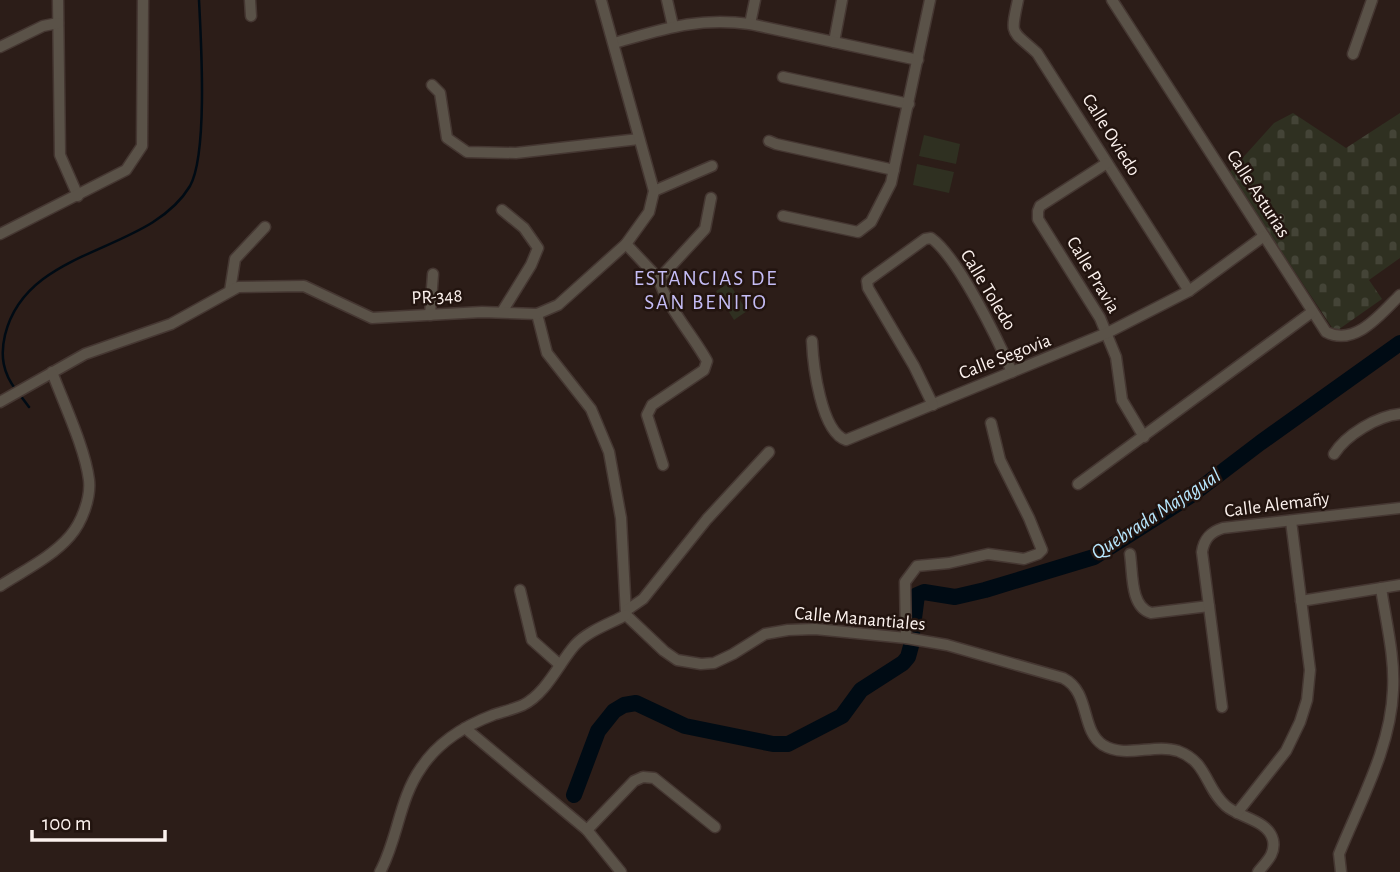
<svg xmlns="http://www.w3.org/2000/svg" width="1400" height="872" viewBox="0 0 1400 872" font-family="'Alegreya Sans',sans-serif">
<defs>
<pattern id="cemetery-stones" width="16" height="16" patternUnits="userSpaceOnUse" patternTransform="scale(1.75)"><rect width="16" height="16" fill="#2f3021"/><path d="M2 7V4a2 2 0 0 1 4 0v3zM10 15v-3a2 2 0 0 1 4 0v3z" fill="#444437"/></pattern>
</defs>
<rect width="100%" height="100%" fill="#2c1d18"/>
<g fill="#2f3021">
<path d="M924,135L960,144L956,164L919,156Z"/>
<path d="M917,164L954,172L949,193L913,185Z"/>
<path d="M729,283L747,311L734,320L716,291Z"/>
</g>
<path fill="url(#cemetery-stones)" d="M1293,113L1346,148L1400,113V258L1369,280L1382,299L1335,332L1229,173L1274,123Z"/>
<g fill="none" stroke-linecap="round" stroke-linejoin="round">
<g stroke="#000b14" stroke-width="2.5">
<path d="M16,390C3,373 0,356 5,335C27,245 149,255 190,186C208,154 201,40 199,0"/>
<path d="M20,395L29,407"/>
</g>
<g stroke="#000b14" stroke-width="16">
<path d="M912,634L917,595L924,592L955,597L985,590L1094,557L1193,494L1260,443L1400,343"/>
<path d="M574,795L598,731L614,711L624,705L636,703L685,726L773,744H788L842,716L861,690L903,663L908,657L911,646"/>
</g>
<defs>
<g id="minor">
<path d="M58,0L60,155L78,196"/>
<path d="M250,0L251,16"/>
<path d="M667,0L673,26"/>
<path d="M1018,0C1010,37 1011,29 1037,53L1189,291"/>
<path d="M1112,0L1326,332C1355,347 1381,314 1400,295"/>
<path d="M750,24L755,0"/>
<path d="M834,42L842,0"/>
<path d="M614,43C664,29 697,17 750,24L918,60"/>
<path d="M0,47L43,26L58,23"/>
<path d="M1353,54L1372,0"/>
<path d="M783,77L909,104"/>
<path d="M432,85L440,93L447,138L467,152L516,153L639,139"/>
<path d="M769,141L776,144L894,170"/>
<path d="M1107,163L1040,206L1038,211V219L1100,318L1116,357L1122,400L1144,437"/>
<path d="M654,191L712,166"/>
<path d="M783,216L858,232L871,222L891,183L930,0"/>
<path d="M0,234L126,170L142,146L143,0"/>
<path d="M626,244L659,279"/>
<path d="M230,291L235,259L265,227"/>
<path d="M502,312L531,265L538,248L524,228L502,210"/>
<path d="M537,314L547,353L591,409L609,452L621,518L626,615L664,651L677,660L701,664L714,663L733,654L765,634L788,630L815,629L906,638L947,645L1063,678C1091,692 1080,730 1103,745C1126,759 1154,743 1178,751C1208,762 1205,788 1226,806C1240,818 1268,820 1273,840C1276,854 1266,862 1258,872"/>
<path d="M430,315L433,274"/>
<path d="M812,341C813,365 821,432 846,440L1107,333L1189,291L1264,236"/>
<path d="M0,402L85,354L171,324L238,287L304,286L372,318L482,312L537,314L558,305L626,244L649,212L654,191L601,0"/>
<path d="M933,405L914,366L868,288L867,281L925,239L931,238C958,257 998,340 1012,372"/>
<path d="M1334,454C1346,435 1377,416 1400,414"/>
<path d="M663,465L647,415L652,405L704,370L707,361C694,337 665,304 659,279L705,229L711,198"/>
<path d="M1078,484L1312,312"/>
<path d="M1130,554C1133,573 1130,607 1151,613L1209,606"/>
<path d="M0,586C23,571 52,557 70,536C82,522 91,498 89,480C85,448 64,404 52,372"/>
<path d="M520,590L532,640L560,665"/>
<path d="M1301,601L1400,585"/>
<path d="M627,610L643,599L707,519L769,452"/>
<path d="M906,638L905,582L917,566L949,563L988,554L1024,559L1038,554L1042,550L1029,518L1000,460L991,423"/>
<path d="M1222,707L1202,552C1204,539 1210,532 1223,528L1400,508"/>
<path d="M465,728L587,830L621,872"/>
<path d="M1237,813L1286,751L1300,722L1307,700L1310,670L1291,521"/>
<path d="M587,830L634,781L643,777L654,778L715,827"/>
<path d="M380,872C398,839 399,799 421,768C438,742 464,726 493,715C502,712 514,709 523,705C546,694 559,663 575,645C588,631 609,624 626,615"/>
<path d="M1341,872L1339,854C1360,802 1391,747 1393,690C1395,657 1386,622 1381,588"/>
</g>
</defs>
<use href="#minor" stroke="#453732" stroke-width="13"/>
<use href="#minor" stroke="#5a5248" stroke-width="10"/>
</g>
<g text-anchor="middle" dominant-baseline="central" stroke-width="5" stroke-linejoin="round" paint-order="stroke">
<g font-size="19" fill="#fcf2ee" stroke="#22140f">
<text transform="translate(1111 135) rotate(58)">Calle Oviedo</text>
<text transform="translate(1258 194) rotate(57)">Calle Asturias</text>
<text transform="translate(1093 275) rotate(59)">Calle Pravia</text>
<text transform="translate(988 290) rotate(59)">Calle Toledo</text>
<text transform="translate(437 297) rotate(-3)">PR-348</text>
<text transform="translate(1005 357) rotate(-21)">Calle Segovia</text>
<text transform="translate(1277 505) rotate(-7)">Calle Alemañy</text>
<text transform="translate(860 619) rotate(5)">Calle Manantiales</text>
</g>
<g font-size="21" letter-spacing="2" fill="#c5bdf6" stroke="#22140f">
<text x="706" y="278">ESTANCIAS DE<tspan x="706" dy="24">SAN BENITO</tspan></text>
</g>
<g font-size="21" font-style="italic" fill="#b8e7fe" stroke="#22140f">
<text transform="translate(1156 514) rotate(-33)">Quebrada Majagual</text>
</g>
</g>
<path d="M32 830v10h133v-10" fill="none" stroke="#fcf2ee" stroke-width="3.5"/>
<text x="42" y="830" font-size="21" fill="#fcf2ee" stroke="#22140f" stroke-width="5" paint-order="stroke">100 m</text>
</svg>
